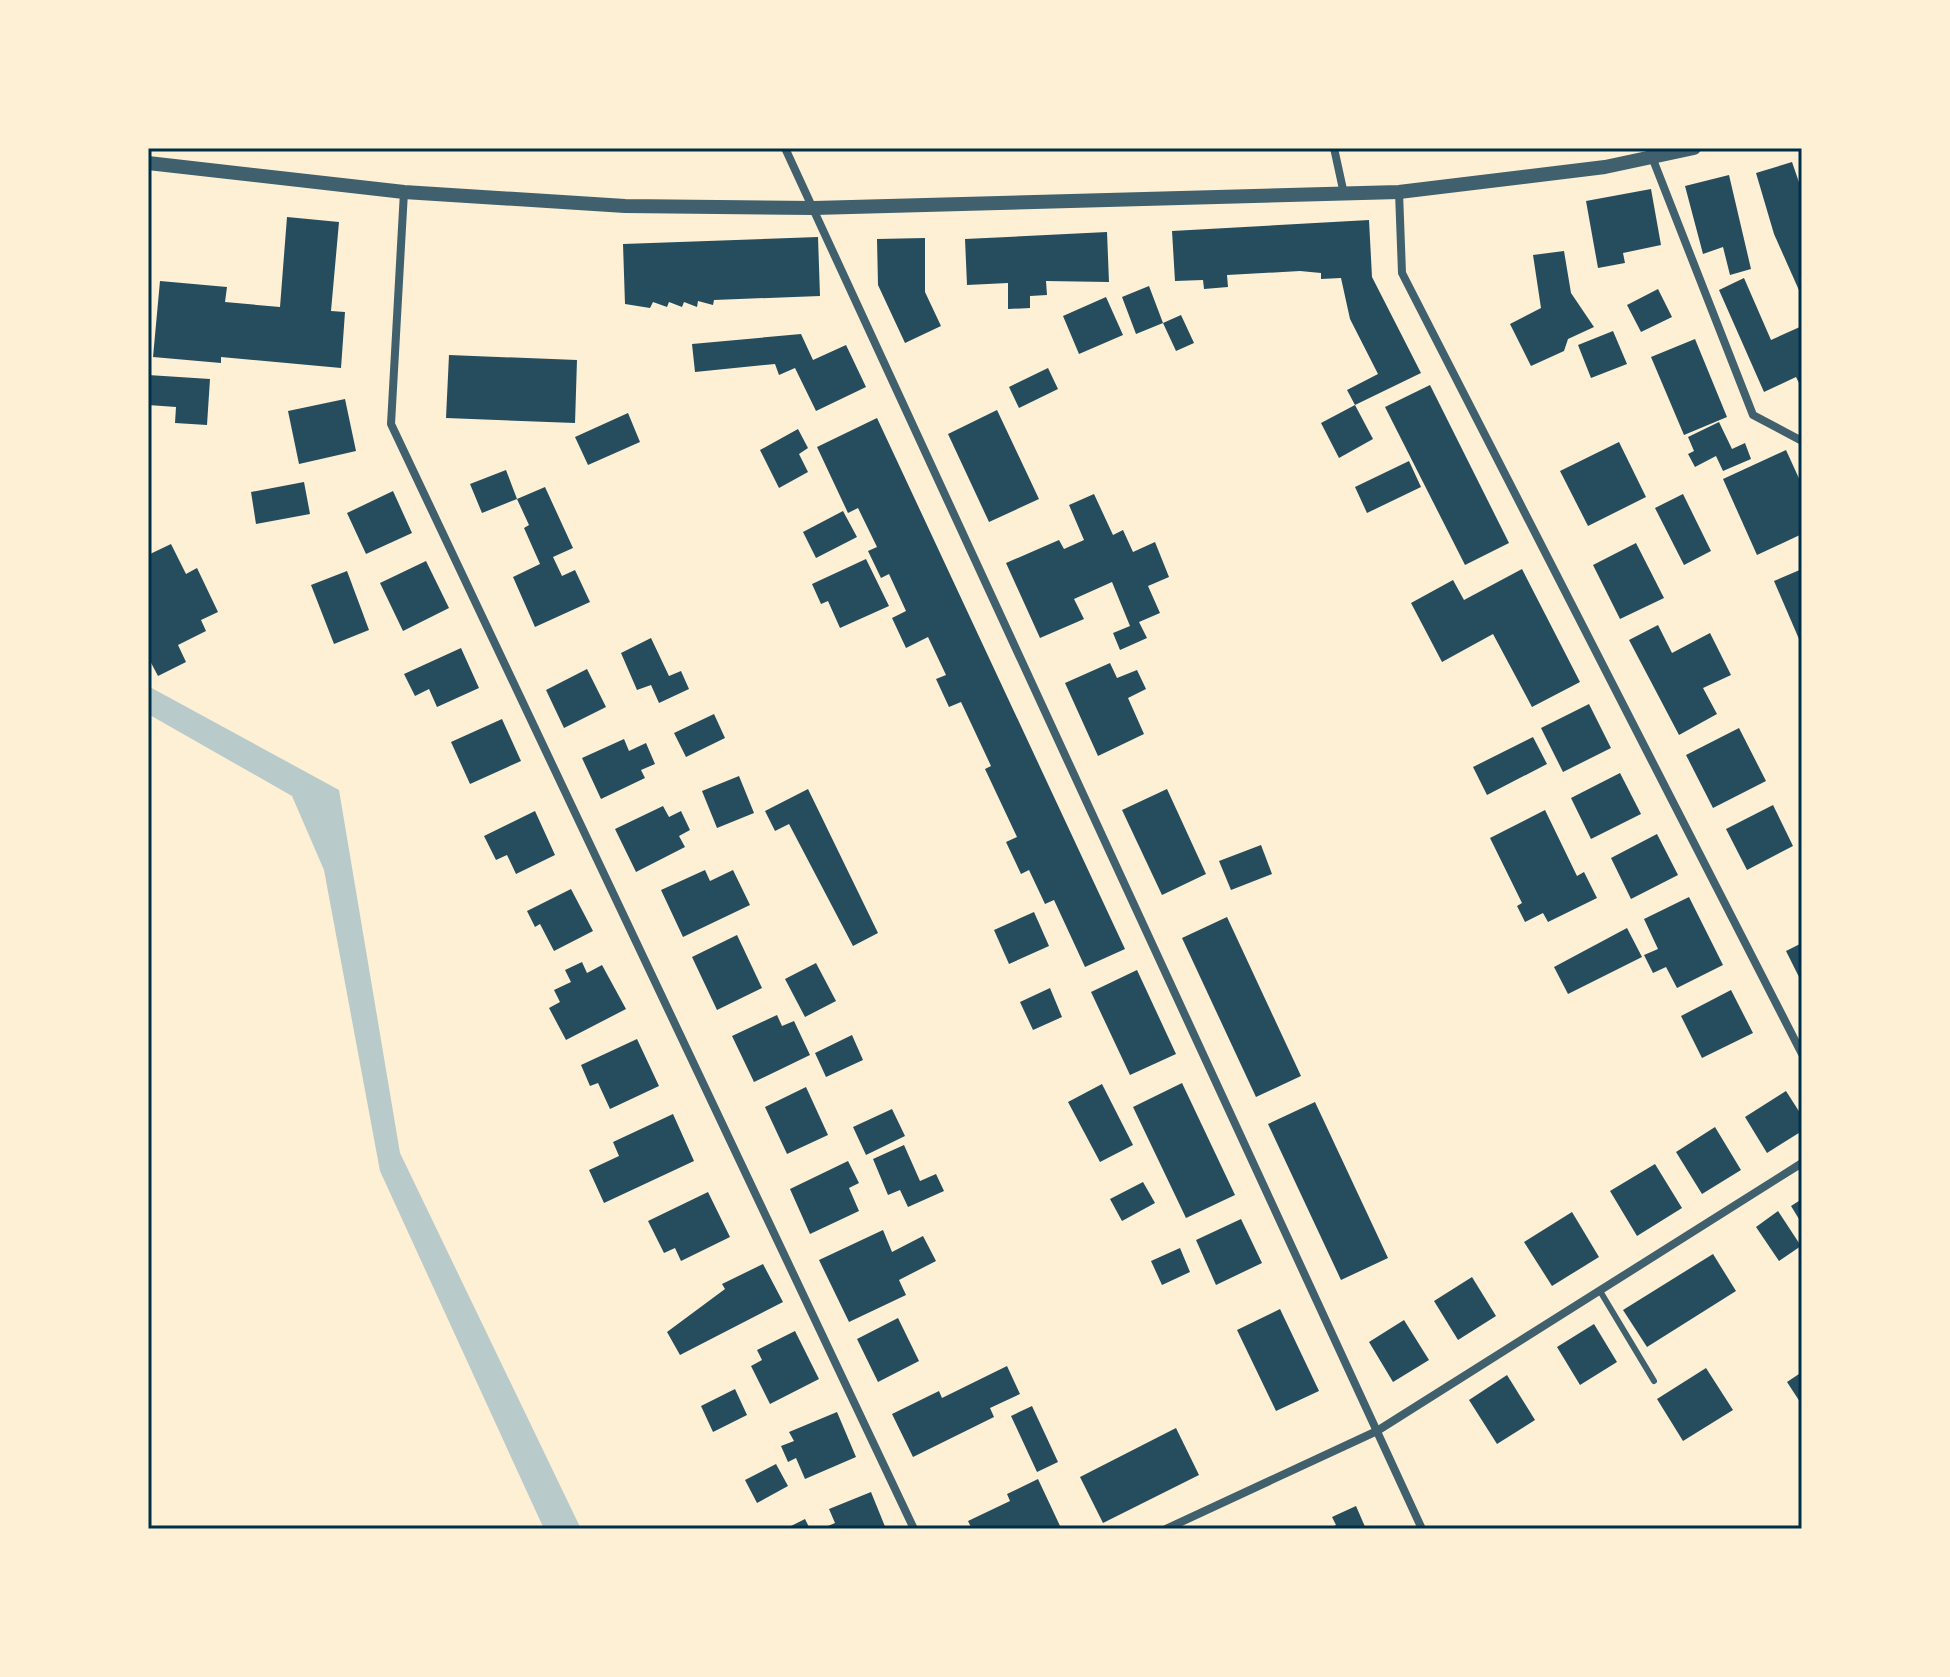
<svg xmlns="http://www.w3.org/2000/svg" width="1950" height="1677" viewBox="0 0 1950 1677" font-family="'Archivo Narrow',sans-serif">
<rect width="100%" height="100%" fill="#fdf0d5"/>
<path fill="#b9caca" d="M148,686L339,790L400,1153L581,1529H544L380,1171L324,870L292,796L148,714Z"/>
<g fill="#264d5e">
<path d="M1792,162L1802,191V297L1774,234L1756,173Z"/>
<path d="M1729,175L1751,269L1730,275L1723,247L1703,254L1685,186Z"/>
<path d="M1651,189L1661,245L1623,253L1625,263L1598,268L1586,201Z"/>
<path d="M287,217L339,222L331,311L345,312L341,368L221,357V363L153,357L160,281L227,287L225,302L280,307Z"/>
<path d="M1369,220L1372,277L1421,373L1355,405L1347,390L1378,374L1350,319L1341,278L1321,279V273L1300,271L1227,275L1228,287L1204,289L1203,280L1175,281L1172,231Z"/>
<path d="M1107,232L1109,282L1046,281L1047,295L1030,296V308L1008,309V283L967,285L965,239Z"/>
<path d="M818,237L820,296L714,300L713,305L698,301L697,307L684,302L682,307L669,302L667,307L653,302L650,308L625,304L623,244Z"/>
<path d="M925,238V292L941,326L905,343L878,285L877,239Z"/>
<path d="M1564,251L1571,293L1594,327L1568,339L1564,351L1531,366L1510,324L1541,308L1533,255Z"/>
<path d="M1744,278L1771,340L1802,326V389L1796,377L1764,392L1719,290Z"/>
<path d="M1149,286L1163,323L1181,315L1194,343L1176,351L1163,323L1136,334L1122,297Z"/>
<path d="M1658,289L1672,317L1641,332L1627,305Z"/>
<path d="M1106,297L1123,335L1079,354L1063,316Z"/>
<path d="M1613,331L1627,364L1591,378L1578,345Z"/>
<path d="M801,334L813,360L846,345L866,387L816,411L795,368L779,375L775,364L695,372L692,344Z"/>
<path d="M1695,339L1727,417L1684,435L1651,357Z"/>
<path d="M449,355L577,360L575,423L446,418Z"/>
<path d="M1048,368L1058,389L1019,408L1009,387Z"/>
<path d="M148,375L210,379L207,425L175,423L176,407L148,405Z"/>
<path d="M1430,385L1509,543L1465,565L1385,407Z"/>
<path d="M345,399L356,451L299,464L288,411Z"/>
<path d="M1355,405L1373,439L1339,458L1321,423Z"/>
<path d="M997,410L1039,499L989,522L948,434Z"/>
<path d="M628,413L640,442L588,465L575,437Z"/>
<path d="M877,418L1125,949L1085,967L1054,900L1045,904L1029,870L1021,874L1006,842L1017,837L985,769L991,766L961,702L949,707L936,679L946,675L928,637L906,648L892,618L906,611L889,574L881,578L868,551L877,547L858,508L848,513L817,447Z"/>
<path d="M1719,422L1732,449L1745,443L1751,459L1723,471L1716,456L1695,467L1688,454L1694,451L1688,437Z"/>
<path d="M798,429L808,448L799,454L808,472L779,488L760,450Z"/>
<path d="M1619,442L1646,497L1588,526L1560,471Z"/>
<path d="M1786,450L1802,485V534L1757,555L1723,479Z"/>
<path d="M1409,461L1421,487L1367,513L1355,487Z"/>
<path d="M506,470L517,499L482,513L470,484Z"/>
<path d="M304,482L310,514L256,524L251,492Z"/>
<path d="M545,487L573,548L553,557L562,576L575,570L590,602L535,627L513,577L540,564L524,528L529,525L517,499Z"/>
<path d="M393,491L412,533L366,554L347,513Z"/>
<path d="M1094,494L1113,535L1123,530L1133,552L1155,542L1169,577L1148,586L1160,613L1139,622L1147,638L1120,650L1113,633L1130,626L1112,582L1074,599L1084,619L1040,638L1006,563L1059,540L1064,549L1084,540L1069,505Z"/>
<path d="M1683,494L1711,551L1684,565L1655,508Z"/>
<path d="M843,511L857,537L816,558L803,532Z"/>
<path d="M1636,543L1664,598L1620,619L1593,565Z"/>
<path d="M171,544L186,574L197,568L218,612L201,620L206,631L178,645L186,662L158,676L148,657V555Z"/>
<path d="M866,559L889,606L840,628L828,601L821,604L812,584Z"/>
<path d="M426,561L449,608L403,631L380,583Z"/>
<path d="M1522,569L1580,682L1532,707L1493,634L1442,662L1411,603L1453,580L1464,600Z"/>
<path d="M1802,569V646L1774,581Z"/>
<path d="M347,571L369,630L334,644L311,585Z"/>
<path d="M1658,625L1672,653L1710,633L1731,675L1703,688L1717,714L1679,735L1629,640Z"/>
<path d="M651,638L669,676L681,671L689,689L659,703L651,685L637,690L621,653Z"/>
<path d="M461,648L479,688L437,707L429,689L415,696L404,674Z"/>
<path d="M1110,663L1117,678L1137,670L1146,689L1128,698L1144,734L1098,756L1065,683Z"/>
<path d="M587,669L606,707L564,728L546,690Z"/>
<path d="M1589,704L1611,748L1563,772L1541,728Z"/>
<path d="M714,714L725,738L686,757L674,733Z"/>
<path d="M502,719L521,761L470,784L451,742Z"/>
<path d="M1739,728L1766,781L1713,808L1686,755Z"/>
<path d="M1533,737L1547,764L1487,795L1473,767Z"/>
<path d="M624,739L629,751L646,743L655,764L641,770L645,778L601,799L582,758Z"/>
<path d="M1620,773L1641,814L1591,839L1571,798Z"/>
<path d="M739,776L754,813L717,828L702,791Z"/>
<path d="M808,789L878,933L853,946L789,824L775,831L765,811Z"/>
<path d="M1167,789L1206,874L1162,895L1122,810Z"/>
<path d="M1773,805L1793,846L1747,870L1726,829Z"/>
<path d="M663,806L669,817L681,811L690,830L679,836L685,847L636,872L615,829Z"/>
<path d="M1545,810L1577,876L1584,872L1597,898L1548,922L1543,913L1525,922L1517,906L1522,903L1490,838Z"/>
<path d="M535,811L555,855L516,874L507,855L496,860L484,836Z"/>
<path d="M1657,834L1678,875L1631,899L1611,858Z"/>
<path d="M1261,845L1272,874L1231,890L1219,861Z"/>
<path d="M705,870L710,881L733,870L750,905L683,937L661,890Z"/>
<path d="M571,889L593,931L554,951L540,924L535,927L527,911Z"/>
<path d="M1689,897L1723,965L1677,988L1666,967L1653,973L1644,955L1658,949L1644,919Z"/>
<path d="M1034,912L1049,946L1009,964L994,930Z"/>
<path d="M1227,917L1301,1076L1256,1097L1182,938Z"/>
<path d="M1627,928L1642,957L1568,994L1554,967Z"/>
<path d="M737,935L762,988L717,1010L692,957Z"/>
<path d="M1802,943V983L1786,951Z"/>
<path d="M582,962L587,973L602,965L626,1009L566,1040L549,1008L560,1002L554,990L571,982L565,970Z"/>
<path d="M816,963L836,1001L805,1017L785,979Z"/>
<path d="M1137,970L1176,1054L1130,1075L1091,992Z"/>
<path d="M1050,988L1062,1017L1033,1030L1020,1002Z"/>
<path d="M1731,990L1753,1033L1702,1058L1681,1016Z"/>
<path d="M777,1015L782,1026L794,1021L810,1055L754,1082L732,1036Z"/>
<path d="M852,1035L863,1060L826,1077L815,1053Z"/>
<path d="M637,1039L659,1086L610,1109L598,1083L590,1086L581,1065Z"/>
<path d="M1182,1083L1235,1195L1186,1218L1133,1107Z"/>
<path d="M1102,1084L1133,1145L1100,1162L1068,1102Z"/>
<path d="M806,1087L828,1135L787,1154L765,1107Z"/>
<path d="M1786,1091L1802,1116V1131L1767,1153L1745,1117Z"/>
<path d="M1315,1102L1388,1258L1341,1280L1268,1124Z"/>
<path d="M892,1109L905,1136L866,1155L853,1127Z"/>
<path d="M673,1114L694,1161L604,1203L589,1170L619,1156L613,1142Z"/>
<path d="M1715,1127L1741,1170L1702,1194L1676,1152Z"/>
<path d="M904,1145L920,1181L936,1174L944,1191L908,1207L900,1190L888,1195L873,1159Z"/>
<path d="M848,1161L859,1183L849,1188L859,1211L810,1234L790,1189Z"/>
<path d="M1655,1164L1682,1208L1637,1236L1610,1191Z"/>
<path d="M1143,1182L1155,1203L1122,1221L1110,1199Z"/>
<path d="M708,1192L730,1237L681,1261L675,1248L664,1253L648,1221Z"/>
<path d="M1802,1199V1224L1791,1206Z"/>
<path d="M1778,1211L1801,1246L1779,1261L1756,1227Z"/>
<path d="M1572,1212L1599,1257L1552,1286L1524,1242Z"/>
<path d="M1241,1219L1262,1263L1216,1285L1196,1240Z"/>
<path d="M883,1230L892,1252L923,1236L936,1261L899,1280L906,1295L849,1322L819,1260Z"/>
<path d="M1180,1248L1190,1272L1162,1285L1151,1261Z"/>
<path d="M1713,1254L1736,1291L1647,1347L1623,1310Z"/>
<path d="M763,1264L783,1302L680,1355L667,1332L725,1289L722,1284Z"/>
<path d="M1472,1277L1496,1316L1458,1340L1434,1301Z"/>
<path d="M1280,1309L1319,1391L1276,1411L1237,1330Z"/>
<path d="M898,1318L919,1361L878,1382L857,1339Z"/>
<path d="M1404,1320L1429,1360L1393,1382L1369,1342Z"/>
<path d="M1594,1324L1617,1362L1580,1385L1557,1347Z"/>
<path d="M795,1331L819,1379L770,1404L751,1366L762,1360L757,1350Z"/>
<path d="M1007,1366L1020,1394L990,1408L994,1417L913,1457L892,1414L939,1391L942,1398Z"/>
<path d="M1706,1368L1733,1410L1683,1441L1657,1399Z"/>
<path d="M1802,1372V1405L1787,1382Z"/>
<path d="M1507,1375L1535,1420L1497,1444L1469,1400Z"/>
<path d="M735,1389L747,1415L713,1432L701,1406Z"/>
<path d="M1032,1406L1058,1462L1037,1472L1011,1416Z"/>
<path d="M837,1412L856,1457L805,1479L796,1458L788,1462L781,1446L794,1441L789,1432Z"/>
<path d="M1176,1428L1199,1475L1103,1523L1080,1477Z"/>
<path d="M776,1464L788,1486L757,1503L745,1480Z"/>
<path d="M1038,1479L1061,1528L972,1529L968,1521L1010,1501L1007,1494Z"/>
<path d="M871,1492L886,1529H821L835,1523L829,1509Z"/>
<path d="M1356,1506L1366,1529H1328L1336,1525L1332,1517Z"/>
<path d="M805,1519L810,1529H785Z"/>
</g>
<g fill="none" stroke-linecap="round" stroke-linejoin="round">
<path stroke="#3f606c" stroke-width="6" d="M1600,1291L1654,1381"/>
<g stroke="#3f606c" stroke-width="8">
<path d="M785,148L1422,1529"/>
<path d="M1334,148L1344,194"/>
<path d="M1652,157L1753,415L1802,441"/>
<path d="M404,192L391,424L914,1529"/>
<path d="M1399,192L1402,273L1802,1054"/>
<path d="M1166,1529L1377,1431L1802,1163"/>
</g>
<path stroke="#3f606c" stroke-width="14" d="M148,163L404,192L625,206L814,208L1399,192L1605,167L1694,148"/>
</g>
<rect width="1950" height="1677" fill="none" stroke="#fdf0d5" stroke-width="300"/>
<rect x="150" y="150" width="1650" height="1377" fill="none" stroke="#003049" stroke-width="3"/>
</svg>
